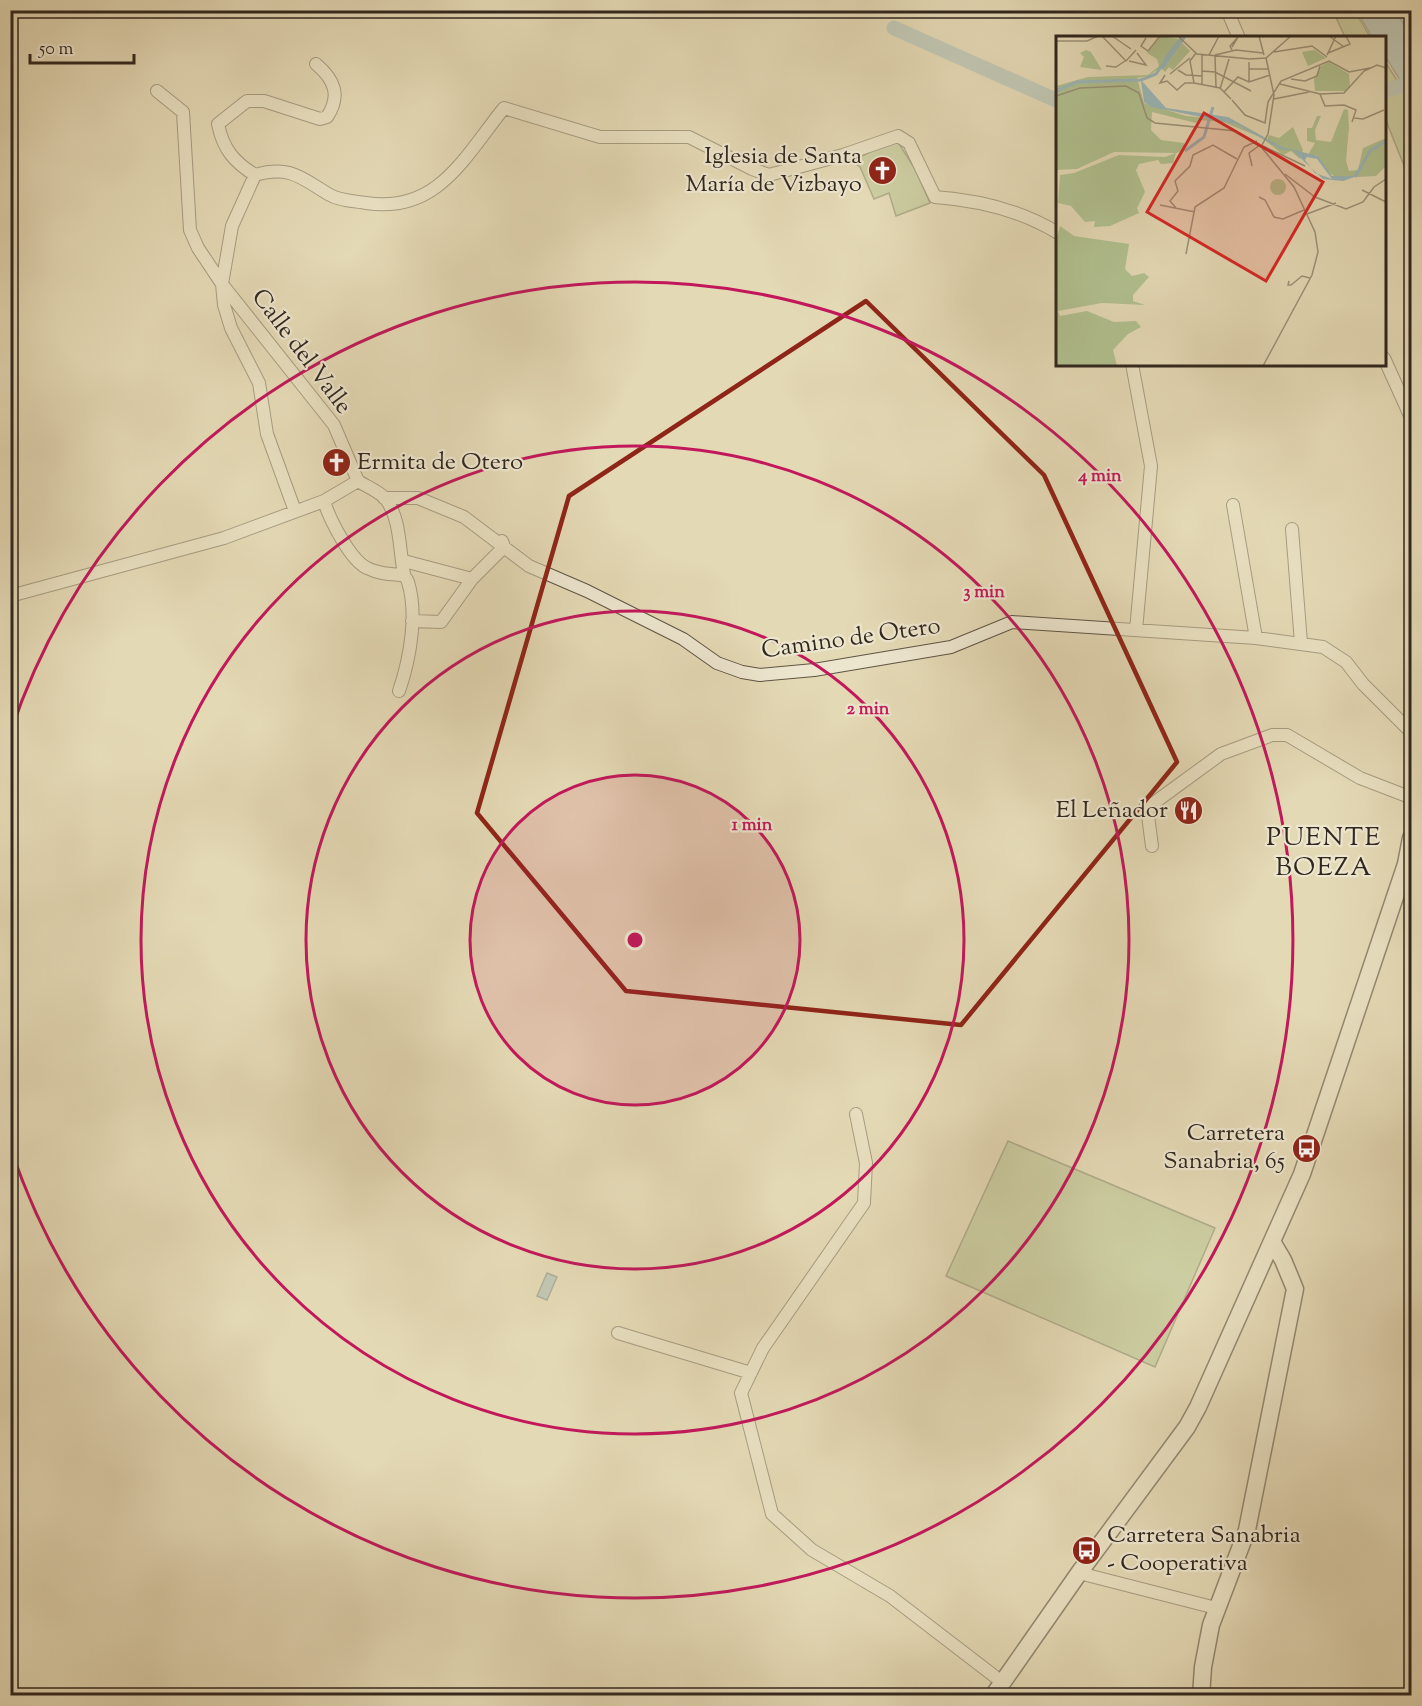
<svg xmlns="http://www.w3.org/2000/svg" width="1422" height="1706" font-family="'Sorts Mill Goudy',serif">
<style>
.green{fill:#b1c08f;stroke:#717457;stroke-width:1.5}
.water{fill:#9bb7b9;stroke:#717d7b;stroke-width:1.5}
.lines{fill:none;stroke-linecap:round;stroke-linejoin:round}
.canal{stroke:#9bb7b9;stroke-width:15}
.street-casing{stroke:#5e5444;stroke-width:14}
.secondary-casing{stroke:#31271f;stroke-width:19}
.street{stroke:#ede6cf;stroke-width:12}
.secondary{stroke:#ede6cf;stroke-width:16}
.marked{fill:none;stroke:#8f2418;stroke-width:4.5;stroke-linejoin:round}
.ring{fill:none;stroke:#c2185b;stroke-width:3}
.labels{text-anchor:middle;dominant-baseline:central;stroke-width:4.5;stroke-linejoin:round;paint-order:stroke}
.poi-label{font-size:24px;fill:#31271f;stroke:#ede6cf;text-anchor:end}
.street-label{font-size:24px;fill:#31271f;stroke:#ede6cf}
.neighbourhood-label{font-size:26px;letter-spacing:1.5px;fill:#31271f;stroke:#ede6cf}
.inset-river{fill:none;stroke:#9bb7b9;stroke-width:3}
.inset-road{fill:none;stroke:#9c9279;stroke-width:1.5}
.view{fill:#d62828;fill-opacity:0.15;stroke:#d62828;stroke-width:3}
.inset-edge{fill:none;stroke:#31271f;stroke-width:3}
.centre{fill:#c2185b;stroke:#ede6cf;stroke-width:3}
.ring-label{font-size:18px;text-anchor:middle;font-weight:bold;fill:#c2185b;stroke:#ede6cf;stroke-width:4.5;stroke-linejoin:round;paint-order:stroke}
</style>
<rect width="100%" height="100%" fill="#e4d9b5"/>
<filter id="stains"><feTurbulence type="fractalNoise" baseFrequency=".00333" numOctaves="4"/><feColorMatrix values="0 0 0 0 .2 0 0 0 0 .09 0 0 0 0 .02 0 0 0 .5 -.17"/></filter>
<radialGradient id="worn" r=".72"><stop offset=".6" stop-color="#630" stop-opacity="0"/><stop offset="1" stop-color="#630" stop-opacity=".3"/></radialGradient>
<!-- green -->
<path class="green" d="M 1333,11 L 1355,11 L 1370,37 L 1345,37 Z
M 1384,60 L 1411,102 L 1411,183 L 1385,118 Z
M 896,139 L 915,169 L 930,203 L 896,216 L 889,193 L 874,199 L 860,167 L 852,161 Z
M 1008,1141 L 1215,1228 L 1155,1367 L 946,1276 Z"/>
<!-- water -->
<path class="water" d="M 1357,11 L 1396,11 L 1411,36 L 1411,98 L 1385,56 L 1384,38 L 1372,37 Z
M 547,1273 L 557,1277 L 547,1300 L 537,1296 Z"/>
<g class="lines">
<!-- canal -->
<path class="canal" d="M 894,28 L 1058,101
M 1384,91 L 1412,83"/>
<defs>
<path id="street" d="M 1227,10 L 1239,38
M 157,91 L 183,112 L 190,230 L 198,248 L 222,284 L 334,425 L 358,481
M 255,175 C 234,162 223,149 218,124 L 247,101 L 264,101 L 320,119 L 327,117 C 341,96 335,80 316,64
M 1384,358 L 1412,420
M 1132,364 L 1151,466 L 1136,630
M 384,498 L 418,498 L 464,517 L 529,566 L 587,591 L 683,639 L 717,663 L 742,672 L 760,675 L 814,670 L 951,647 L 1012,622 L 1256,638 L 1323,647 L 1346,662 L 1363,684 L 1412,733
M 324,501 C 329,518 350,560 367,568 C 379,574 390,574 403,575
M 1233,505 L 1256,638
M 295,511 L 267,434 L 259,383 L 231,328 L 224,305 L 222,284 L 232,226 L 255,175 C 291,165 301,178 330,195 C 340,201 355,201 366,203 C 438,214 465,156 504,108 L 600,137 L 689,137 L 752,169 L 769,175 L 843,155 L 898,136 L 909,143 L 935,197 C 977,200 1022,211 1058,233
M 1292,529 L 1301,643
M 404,561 L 472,579
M 10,596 L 224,538 L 324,501 L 358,481 C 366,486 378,491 385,498 C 401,518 399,550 404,574 C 405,579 406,576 408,582 C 418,614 410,659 399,691
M 412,621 L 441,622 L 472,579 L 504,547 L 502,541
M 1152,846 L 1147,808 L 1221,754 L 1272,735 L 1287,735 L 1360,778 L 1412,798
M 856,1114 L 866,1163 L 864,1203 L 763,1348 L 741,1393 L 772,1514 L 812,1550 L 890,1596 L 1002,1682
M 618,1333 L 751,1373
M 1079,1573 L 1216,1608"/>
<path id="secondary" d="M 993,1696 L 1079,1573 L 1187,1427 L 1198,1407 L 1302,1174 L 1406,864 L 1411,838
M 1201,1696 L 1203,1667 L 1211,1625 L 1247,1530 L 1295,1289 L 1283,1260 L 1273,1243"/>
</defs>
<!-- street casing -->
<use href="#street" class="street-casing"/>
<!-- secondary casing -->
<use href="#secondary" class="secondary-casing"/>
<!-- street -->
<use href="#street" class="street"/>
<!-- secondary -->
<use href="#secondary" class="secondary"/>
</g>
<!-- marked area -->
<path d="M0 0H1422V1706H0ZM 866,301 L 1044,475 L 1177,762 L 961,1025 L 626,991 L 477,813 L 569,496 Z" fill="#e4d9b5" fill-opacity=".55" fill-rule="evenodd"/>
<path class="marked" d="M 866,301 L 1044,475 L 1177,762 L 961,1025 L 626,991 L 477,813 L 569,496 Z"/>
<!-- distance rings -->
<circle cx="635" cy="940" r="165" fill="#c2185b" fill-opacity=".12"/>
<g class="ring">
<circle cx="635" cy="940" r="165"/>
<circle cx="635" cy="940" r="329"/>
<circle cx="635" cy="940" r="494"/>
<path d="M11 731A658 658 0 1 1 11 1149"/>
</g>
<!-- icons -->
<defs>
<symbol id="church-disc" viewBox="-11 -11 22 22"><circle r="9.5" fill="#8f2418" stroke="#ede6cf"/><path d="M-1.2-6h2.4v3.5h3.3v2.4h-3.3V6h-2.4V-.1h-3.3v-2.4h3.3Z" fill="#fff"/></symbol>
<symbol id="restaurant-disc" viewBox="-11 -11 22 22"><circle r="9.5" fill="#8f2418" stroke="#ede6cf"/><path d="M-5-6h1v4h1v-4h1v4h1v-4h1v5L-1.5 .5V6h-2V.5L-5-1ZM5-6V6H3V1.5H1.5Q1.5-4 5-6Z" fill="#fff"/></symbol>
<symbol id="bus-disc" viewBox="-11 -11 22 22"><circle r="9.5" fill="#8f2418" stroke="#ede6cf"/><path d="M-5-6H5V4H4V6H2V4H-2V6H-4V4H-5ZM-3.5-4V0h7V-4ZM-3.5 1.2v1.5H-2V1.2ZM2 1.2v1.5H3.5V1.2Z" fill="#fff"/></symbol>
</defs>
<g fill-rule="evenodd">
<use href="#church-disc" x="866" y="154" width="33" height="33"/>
<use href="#church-disc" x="320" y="446" width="33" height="33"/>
<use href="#restaurant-disc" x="1172" y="794" width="33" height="33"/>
<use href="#bus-disc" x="1290" y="1132" width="33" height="33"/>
<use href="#bus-disc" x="1070" y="1534" width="33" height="33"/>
</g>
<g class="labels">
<!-- poi labels -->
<g class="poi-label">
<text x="862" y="157">Iglesia de Santa<tspan x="862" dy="28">María de Vizbayo</tspan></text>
<text x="357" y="463" text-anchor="start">Ermita de Otero</text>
<text x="1168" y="811">El Leñador</text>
<text x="1285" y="1134">Carretera<tspan x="1285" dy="28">Sanabria, 65</tspan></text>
<text x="1107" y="1536" text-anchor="start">Carretera Sanabria<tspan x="1107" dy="28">- Cooperativa</tspan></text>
</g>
<!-- street labels -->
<g class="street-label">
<text transform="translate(301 352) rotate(53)">Calle del Valle</text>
<text transform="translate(851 639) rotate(-8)">Camino de Otero</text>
</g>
<!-- neighbourhood labels -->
<g class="neighbourhood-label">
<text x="1324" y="838">PUENTE<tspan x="1324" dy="30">BOEZA</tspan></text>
</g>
</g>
<!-- overview -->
<g transform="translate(1056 36)">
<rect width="330" height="330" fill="#e4d9b5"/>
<path d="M 105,0 L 123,3 L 104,32 L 92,40 L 81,42 L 88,67 L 130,80 L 166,83 L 180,88 L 204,101 L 167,86 L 143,84 L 140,87 L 96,76 L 95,94 L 105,104 L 128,107 L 128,115 L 120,117 L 117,127 L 105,128 L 102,124 L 83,128 L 80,134 L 89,156 L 81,172 L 83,177 L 54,190 L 38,191 L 39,185 L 29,186 L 15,170 L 2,167 L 4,139 L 18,137 L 63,119 L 109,121 L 120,117 L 58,116 L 21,133 L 0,134 L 0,50 L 32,41 L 92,39 L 103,30 L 101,23 L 91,17 ZM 126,7 L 134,15 L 117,34 L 113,31 L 109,36 L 107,34 ZM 30,14 L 35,16 L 46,34 L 24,31 L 28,21 L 24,17 ZM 259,14 L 270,22 L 252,30 L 246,16 ZM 273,26 L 293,38 L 294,50 L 290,55 L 259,55 L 258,43 L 265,30 ZM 288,73 L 292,74 L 293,92 L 290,125 L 293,135 L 302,134 L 307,112 L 330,102 L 330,130 L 320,140 L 281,142 L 271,135 L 261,119 L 255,121 L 253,117 L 259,107 L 251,105 L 251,92 L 256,92 L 261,80 L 265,80 L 259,94 L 260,104 L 275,106 ZM 237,91 L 247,114 L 244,123 L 235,115 L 227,119 L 210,105 L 213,99 L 223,102 ZM214 151a8 8 0 1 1 16 0a8 8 0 1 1-16 0ZM 4,190 L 18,200 L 73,208 L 69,233 L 76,240 L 88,237 L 93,241 L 77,259 L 77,265 L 89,269 L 46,267 L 2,275 L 4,280 L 31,275 L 58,286 L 80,285 L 85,291 L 72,298 L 57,314 L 61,330 L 0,330 L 0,204 Z" fill="#b1c08f"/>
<path d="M 125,0 L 131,0 L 107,34 L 104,31 L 110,19 ZM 85,44 L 110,72 L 172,81 L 226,111 L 262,120 L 276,140 L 301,140 L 287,145 L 267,143 L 236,114 L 226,114 L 180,88 L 96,71 L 88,66 ZM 251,121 L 261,123 L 276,143 L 259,137 L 249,124 Z" fill="#9bb7b9" fill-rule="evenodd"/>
<path class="inset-river" d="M 0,55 L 21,46 L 85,44 L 100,38 L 107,28M 129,115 L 148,101 L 157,71M 299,141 L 314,115 L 330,105"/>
<path class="inset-road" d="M 46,0 L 70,25 L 80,14M 56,0 L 75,13M 122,0 L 141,18 L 194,23 L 210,22 L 235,0M 203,0 L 208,19M 273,0 L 288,11M 90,2 L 85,10 L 92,15 L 104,0M 0,5 L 31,5 L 42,0M 176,11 L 182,1 L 174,10 L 176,14M 218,16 L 256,10 L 271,21M 272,17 L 294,8 L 290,0M 146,19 L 146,49M 153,19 L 163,0M 159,19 L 180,14 L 207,17M 271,19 L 280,0M 159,20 L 160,51M 73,25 L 90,29 L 81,17M 193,26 L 193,46M 50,30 L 60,31 L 69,25M 193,33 L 212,33M 122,34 L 130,39 L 146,40M 146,35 L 159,36 L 195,55M 114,38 L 134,22M 109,39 L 104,47 L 111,45 L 121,54 L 129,47 L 138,47 L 164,52 L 175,63M 235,43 L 249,45 L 261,40 L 264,30M 138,47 L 134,25 L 140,17M 224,48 L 264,58 L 288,57 L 308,35 L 321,29 L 330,32M 164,53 L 173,23M 168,56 L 182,41 L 193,46 L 214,39M 264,58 L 269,70 L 288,69 L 300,74 L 296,86M 0,60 L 24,52 L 70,50 L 83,57 L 91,82 L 99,87 L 180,95 L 205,111M 218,63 L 253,56M 176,64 L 189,79 L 209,87 L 212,66 L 225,45 L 273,25 L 293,36 L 314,32M 298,82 L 307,83 L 328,74M 206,109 L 212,98 L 218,59 L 210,22M 207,110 L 249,130M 206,112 L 238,151 L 259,196 L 262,216 L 256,239 L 207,330M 196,130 L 193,117 L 204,109M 229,138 L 259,161 L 290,173 L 307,166 L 318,151 L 330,143M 306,154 L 330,166M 203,161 L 209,164 L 218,181 L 227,183 L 248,174M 104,169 L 139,176M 120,172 L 114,165 L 122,155 L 119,145 L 134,130 L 137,119 L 157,109 L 181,123M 251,178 L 280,167M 130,218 L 139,171 L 168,152 L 188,111 L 201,105M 233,245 L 232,249 L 235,249 L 246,240 L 254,242"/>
<path class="view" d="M 148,77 L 267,146 L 210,245 L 91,176 Z"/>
<rect width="330" height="330" class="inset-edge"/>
</g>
<circle cx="635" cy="940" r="9" class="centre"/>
<g class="ring-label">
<text x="1100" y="481">4 min</text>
<text x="984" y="597">3 min</text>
<text x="868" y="714">2 min</text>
<text x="752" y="830">1 min</text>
</g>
<!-- margin -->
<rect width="1422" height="1706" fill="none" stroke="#e4d9b5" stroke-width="36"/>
<rect x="12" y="12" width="1398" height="1682" fill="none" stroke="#31271f" stroke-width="3"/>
<rect x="18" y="18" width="1386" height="1670" fill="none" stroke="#31271f" stroke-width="1.5"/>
<!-- scale -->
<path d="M30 54v9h104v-9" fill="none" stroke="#31271f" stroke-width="3"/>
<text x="39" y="54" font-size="18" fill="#31271f" stroke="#ede6cf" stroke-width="4.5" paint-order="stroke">50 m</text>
<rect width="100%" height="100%" filter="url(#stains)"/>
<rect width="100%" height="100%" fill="url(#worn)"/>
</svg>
